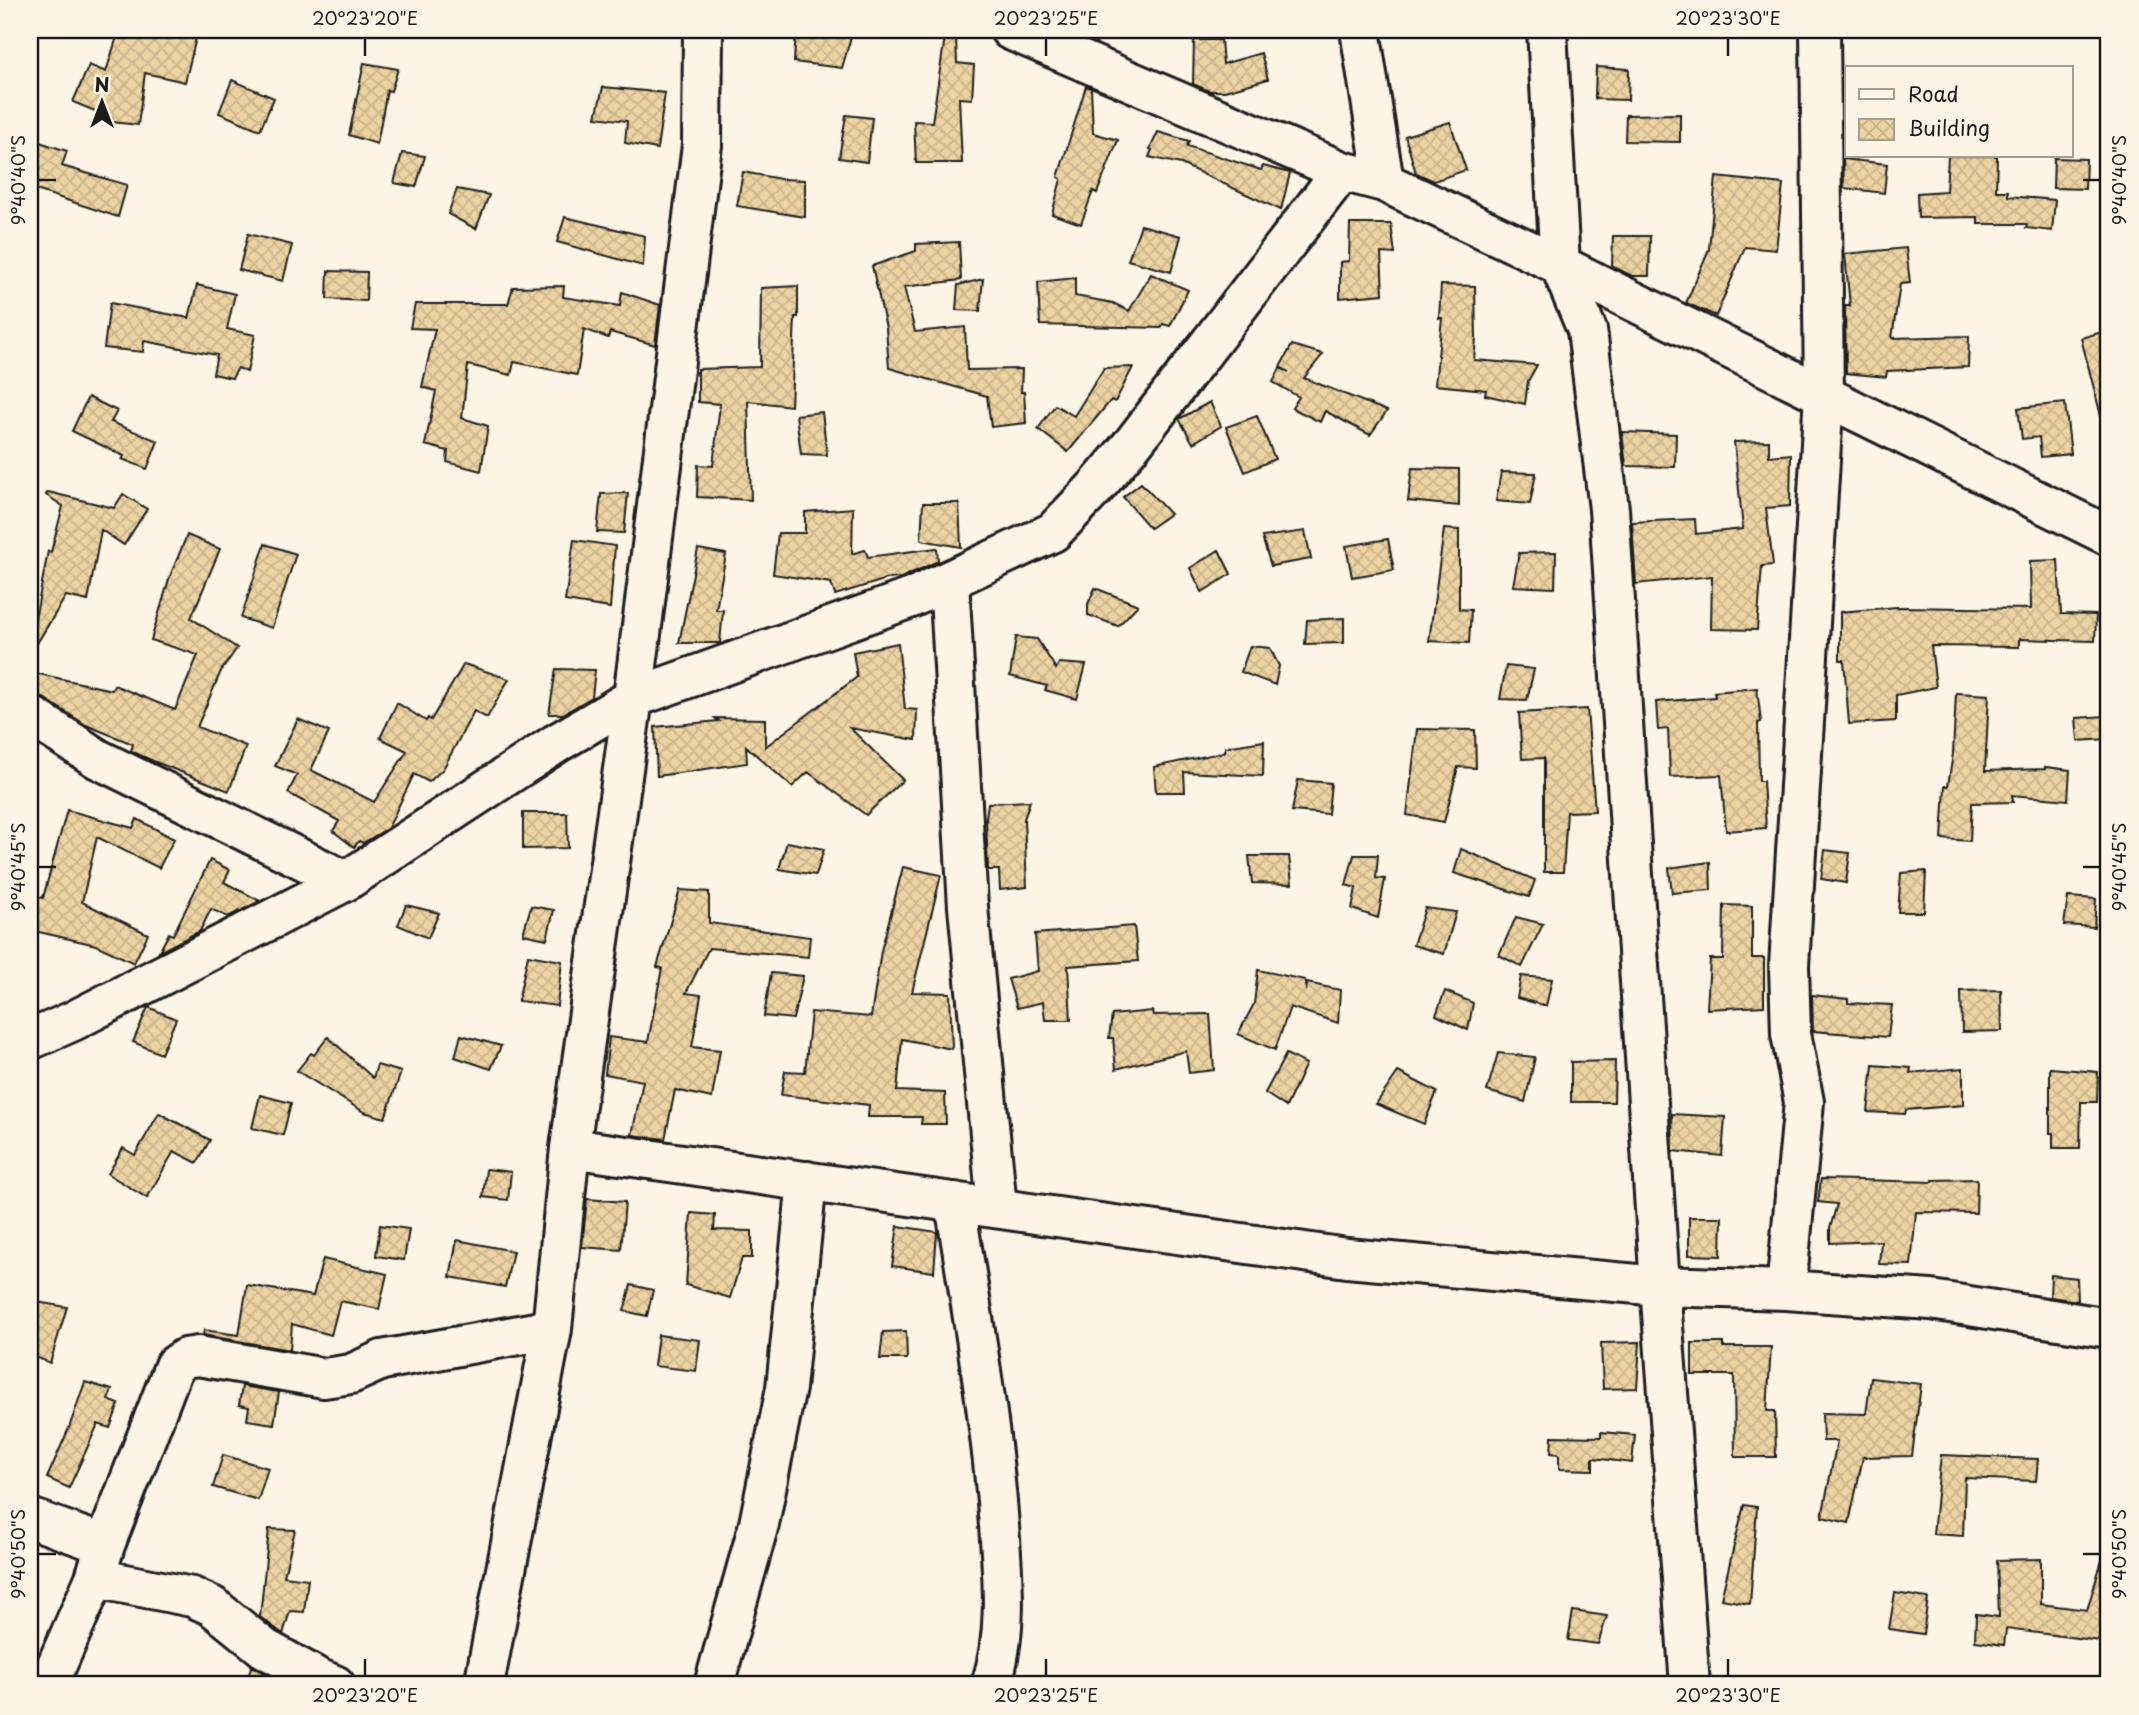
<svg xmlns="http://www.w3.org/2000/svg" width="2139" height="1715" font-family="'Playpen Sans',sans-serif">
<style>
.building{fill:url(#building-cross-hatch);stroke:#1c1c1c;stroke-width:2}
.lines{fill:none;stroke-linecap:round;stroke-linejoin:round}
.minor-casing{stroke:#1c1c1c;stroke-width:44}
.minor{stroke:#fcf5e5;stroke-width:38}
.ticks{fill:none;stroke:#1c1c1c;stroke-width:2.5}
.neatline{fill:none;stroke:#1c1c1c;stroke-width:2.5}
.ticks-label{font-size:18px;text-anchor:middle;fill:#1c1c1c}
</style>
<defs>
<pattern id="building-cross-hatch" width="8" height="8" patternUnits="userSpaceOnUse" patternTransform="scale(1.75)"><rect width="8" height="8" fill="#ecd3a2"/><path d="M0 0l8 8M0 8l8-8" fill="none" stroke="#cab58b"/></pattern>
</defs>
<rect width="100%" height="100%" fill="#fcf5e5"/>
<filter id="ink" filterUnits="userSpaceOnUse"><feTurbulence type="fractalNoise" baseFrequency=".0143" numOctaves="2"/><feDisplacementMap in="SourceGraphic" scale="14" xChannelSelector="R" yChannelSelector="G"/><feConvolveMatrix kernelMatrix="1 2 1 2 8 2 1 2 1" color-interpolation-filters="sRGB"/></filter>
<g filter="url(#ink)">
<!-- building -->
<path class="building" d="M 119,30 L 198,30 L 185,82 L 145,73 L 138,125 L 112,122 L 112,118 L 73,102 L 89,65 L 106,72 Z
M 796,30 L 853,30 L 842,68 L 794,62 Z
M 945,37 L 956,37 L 957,63 L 974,65 L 972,99 L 959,98 L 962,163 L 916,163 L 914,121 L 932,122 Z
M 1194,40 L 1221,40 L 1223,64 L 1261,53 L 1268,79 L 1225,91 L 1209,91 L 1193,84 Z
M 364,63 L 398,69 L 391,91 L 387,90 L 377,144 L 349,135 Z
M 1596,67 L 1629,69 L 1628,100 L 1595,99 Z
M 232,80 L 274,98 L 260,130 L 219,113 Z
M 1086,86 L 1091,88 L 1093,133 L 1118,140 L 1097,193 L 1093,191 L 1081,224 L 1052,214 L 1061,179 L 1058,177 Z
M 603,87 L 665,93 L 657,149 L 625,143 L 627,121 L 596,117 Z
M 1680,114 L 1680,142 L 1625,141 L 1626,115 Z
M 846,115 L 872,118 L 867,162 L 839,158 Z
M 1450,122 L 1466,170 L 1434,181 L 1416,173 L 1405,136 Z
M 1158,132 L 1189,141 L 1187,146 L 1261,170 L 1263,166 L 1290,173 L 1281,210 L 1181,164 L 1149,157 L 1152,150 L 1150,149 Z
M 30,139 L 67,151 L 62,166 L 127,185 L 118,217 L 30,188 Z
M 402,153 L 425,156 L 416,187 L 394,183 Z
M 1948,156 L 1997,156 L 1996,191 L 2008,191 L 2008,196 L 2055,200 L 2052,231 L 2026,228 L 2027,224 L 1978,224 L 1978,217 L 1918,218 L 1917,193 L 1946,191 Z
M 2054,158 L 2086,159 L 2085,189 L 2053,188 Z
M 1843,159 L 1887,164 L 1884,193 L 1844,188 Z
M 743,172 L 780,179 L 805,180 L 805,217 L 737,206 Z
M 1716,177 L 1783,184 L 1776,250 L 1745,247 L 1716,316 L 1686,303 L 1709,249 Z
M 457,189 L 489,195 L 476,229 L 448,214 Z
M 565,217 L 645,236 L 643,266 L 557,242 Z
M 1350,224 L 1391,224 L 1395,254 L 1381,253 L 1383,294 L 1340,298 L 1340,262 L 1349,261 Z
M 1141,225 L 1181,236 L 1171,272 L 1128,260 Z
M 248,234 L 292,245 L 283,281 L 239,270 Z
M 1613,236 L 1650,236 L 1649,276 L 1632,276 L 1612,266 Z
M 959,242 L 961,280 L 904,287 L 915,332 L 965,327 L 967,370 L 1022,369 L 1021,392 L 1024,392 L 1026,423 L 991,427 L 987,396 L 889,368 L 886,328 L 872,266 L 916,251 L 916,244 Z
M 1906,248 L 1910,283 L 1900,284 L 1892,338 L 1969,336 L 1968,367 L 1887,371 L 1886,377 L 1846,373 L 1845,306 L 1850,306 L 1845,254 Z
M 328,271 L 367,272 L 366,301 L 327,299 Z
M 1151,274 L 1188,290 L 1170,326 L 1163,324 L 1161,328 L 1040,325 L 1038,282 L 1075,278 L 1075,296 L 1113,303 L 1129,311 Z
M 983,279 L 980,311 L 956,310 L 958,285 Z
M 197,285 L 235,294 L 227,329 L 255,335 L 247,372 L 238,368 L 232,378 L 213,374 L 217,355 L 144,341 L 143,352 L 104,348 L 110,303 L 189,318 Z
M 1441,285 L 1475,286 L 1476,339 L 1474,360 L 1537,365 L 1528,381 L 1525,404 L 1485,395 L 1486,390 L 1435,385 L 1442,318 L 1439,318 Z
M 564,286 L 563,297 L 620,306 L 622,292 L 660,305 L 655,345 L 610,332 L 608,338 L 584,329 L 577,375 L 514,362 L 511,375 L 468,365 L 462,418 L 488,426 L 481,471 L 447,462 L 448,451 L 425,445 L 436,391 L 422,387 L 435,329 L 410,328 L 415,304 L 508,304 L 513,287 Z
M 798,286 L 798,317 L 795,317 L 791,406 L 748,401 L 751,500 L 697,497 L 698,465 L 713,466 L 720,404 L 698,402 L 698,369 L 760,367 L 761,288 Z
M 2109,330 L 2109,415 L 2101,416 L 2081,338 Z
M 1292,345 L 1323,354 L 1304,378 L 1387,411 L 1370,435 L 1325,411 L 1320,422 L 1292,408 L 1299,397 L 1273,382 L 1280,368 L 1289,372 L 1280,367 Z
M 1133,367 L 1115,402 L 1111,400 L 1068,452 L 1038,429 L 1055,405 L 1074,416 L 1104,368 Z
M 88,397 L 117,411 L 111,422 L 158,441 L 147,469 L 122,459 L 124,456 L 72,431 Z
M 1210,402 L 1221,426 L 1193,443 L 1179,419 Z
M 2065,403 L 2071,454 L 2041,457 L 2039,437 L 2022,439 L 2018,408 Z
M 822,412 L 827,455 L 801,454 L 796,415 Z
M 1257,416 L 1275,459 L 1245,472 L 1226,427 Z
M 1622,432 L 1676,434 L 1675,467 L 1626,466 Z
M 1769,441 L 1769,456 L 1791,454 L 1790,506 L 1766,508 L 1773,565 L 1762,566 L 1757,630 L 1711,629 L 1712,576 L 1636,584 L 1632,522 L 1695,519 L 1696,534 L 1743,529 L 1734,442 Z
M 1412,468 L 1459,469 L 1459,506 L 1408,501 Z
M 1501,472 L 1536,473 L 1530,504 L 1496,501 Z
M 1141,483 L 1170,514 L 1150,528 L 1123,497 Z
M 48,492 L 114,508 L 123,494 L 147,509 L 124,545 L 101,530 L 88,601 L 66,596 L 31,653 L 30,646 L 48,551 L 51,552 L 63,506 L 46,495 Z
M 628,493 L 624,533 L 597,532 L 601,494 Z
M 923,503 L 959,503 L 961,547 L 921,540 Z
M 853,508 L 852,554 L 865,550 L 868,557 L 937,548 L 938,561 L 901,578 L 887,579 L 835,595 L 831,583 L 773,574 L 778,533 L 805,533 L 805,512 Z
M 1444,529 L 1459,530 L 1459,609 L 1471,610 L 1469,643 L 1429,641 Z
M 1305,531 L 1311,559 L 1271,566 L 1262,537 Z
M 187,535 L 220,549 L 191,618 L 237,648 L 221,671 L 197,727 L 246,746 L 229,791 L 153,761 L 131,751 L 133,744 L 86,725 L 42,697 L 30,693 L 30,672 L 112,690 L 114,685 L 175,710 L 198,655 L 151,640 L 170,576 Z
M 1388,539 L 1394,570 L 1352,577 L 1346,546 Z
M 574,540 L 615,546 L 610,608 L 565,601 Z
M 265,544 L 296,554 L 272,628 L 241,618 Z
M 698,549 L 726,554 L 716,610 L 723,610 L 720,643 L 679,643 Z
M 1219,550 L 1231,574 L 1202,592 L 1190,568 Z
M 1556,552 L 1555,588 L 1513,586 L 1519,553 Z
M 2058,560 L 2061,614 L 2096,615 L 2095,641 L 2019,639 L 2019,647 L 1931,646 L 1936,687 L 1896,695 L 1896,721 L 1849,724 L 1844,660 L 1840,660 L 1840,612 L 1897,607 L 2031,609 L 2030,561 Z
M 1095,588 L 1138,605 L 1118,626 L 1088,615 L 1088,604 Z
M 1344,618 L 1344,643 L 1305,644 L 1307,620 Z
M 1016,637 L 1037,639 L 1056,669 L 1059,663 L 1086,665 L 1077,699 L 1045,690 L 1047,686 L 1010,676 Z
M 898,643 L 905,709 L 917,710 L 916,740 L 850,728 L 903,780 L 866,815 L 808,772 L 792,787 L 746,746 L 747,763 L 657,776 L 655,727 L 719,721 L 715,718 L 765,719 L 765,747 L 857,677 L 853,652 Z
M 1250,646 L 1270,648 L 1279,666 L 1275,685 L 1241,672 Z
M 464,664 L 509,679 L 487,718 L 474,711 L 443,769 L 429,782 L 414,774 L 388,828 L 363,843 L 359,841 L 354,847 L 333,831 L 339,821 L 288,793 L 297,775 L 275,766 L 298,719 L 329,732 L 311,770 L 374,802 L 407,751 L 380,738 L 397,703 L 426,721 L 428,718 L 431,720 Z
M 1506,666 L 1534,669 L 1527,700 L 1500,699 Z
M 556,669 L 595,670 L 592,697 L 563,714 L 549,714 Z
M 1757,688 L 1761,722 L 1758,723 L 1759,781 L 1763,781 L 1766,828 L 1726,831 L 1721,775 L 1670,777 L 1668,729 L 1658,730 L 1656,702 L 1715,697 L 1714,692 Z
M 1956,693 L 1989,695 L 1985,771 L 2045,769 L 2045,767 L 2070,770 L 2068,800 L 2012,795 L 2013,802 L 1972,803 L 1970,841 L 1942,839 L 1945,786 L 1948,786 L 1953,754 Z
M 1587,709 L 1595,811 L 1567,812 L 1563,872 L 1544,872 L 1544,758 L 1522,759 L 1519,713 Z
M 2106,716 L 2108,739 L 2078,741 L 2076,718 Z
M 1417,729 L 1475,730 L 1476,768 L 1458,767 L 1444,822 L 1407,815 Z
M 1264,741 L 1263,776 L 1184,772 L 1185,792 L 1156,792 L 1154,767 L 1225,752 L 1225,747 Z
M 1298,780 L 1331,783 L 1328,814 L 1292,811 Z
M 1030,801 L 1024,819 L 1027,887 L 1000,890 L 999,870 L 988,870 L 986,818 L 988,803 Z
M 67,810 L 133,828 L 137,819 L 174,839 L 159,868 L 97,837 L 82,902 L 148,934 L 134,963 L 96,945 L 30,930 L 36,896 L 43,898 Z
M 523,813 L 567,813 L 568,848 L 523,849 Z
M 787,842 L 824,849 L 816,875 L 779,869 Z
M 1461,849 L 1535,880 L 1529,897 L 1454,873 Z
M 1825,850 L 1850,853 L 1846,883 L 1821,879 Z
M 1354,855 L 1378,855 L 1376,878 L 1385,879 L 1378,918 L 1352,909 L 1356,888 L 1346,885 Z
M 1249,856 L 1289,856 L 1292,884 L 1252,883 Z
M 210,860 L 230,870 L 224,882 L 260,901 L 228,917 L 211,909 L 200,931 L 159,952 L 169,933 L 173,935 Z
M 1710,862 L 1711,890 L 1672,893 L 1669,868 Z
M 903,867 L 941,875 L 912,992 L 950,993 L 952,1049 L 902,1039 L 897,1091 L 945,1093 L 946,1124 L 921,1124 L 922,1117 L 868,1117 L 869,1105 L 781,1095 L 785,1071 L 805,1072 L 811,1012 L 871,1017 L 881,951 Z
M 1926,871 L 1924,912 L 1898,912 L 1901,873 Z
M 680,890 L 709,892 L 709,923 L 810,937 L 808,957 L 709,948 L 686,993 L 701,995 L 692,1047 L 720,1050 L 712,1098 L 675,1090 L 665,1139 L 632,1135 L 643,1081 L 605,1074 L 609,1037 L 648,1042 L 662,968 L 657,967 Z
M 2068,897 L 2096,899 L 2094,927 L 2064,925 Z
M 406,905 L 439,913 L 428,938 L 398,925 Z
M 1724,905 L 1752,906 L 1752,958 L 1764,958 L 1764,1006 L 1707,1009 L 1710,959 L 1723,959 Z
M 531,906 L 554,910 L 547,939 L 523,934 Z
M 1425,908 L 1456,912 L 1444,954 L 1413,945 Z
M 1516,917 L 1543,924 L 1522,967 L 1499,955 Z
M 1134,926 L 1138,961 L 1068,966 L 1071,1020 L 1045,1020 L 1043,1002 L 1017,1008 L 1008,979 L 1038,971 L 1035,934 Z
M 528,955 L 562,961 L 557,1006 L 518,1001 Z
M 1258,970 L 1305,980 L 1306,991 L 1307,983 L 1340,990 L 1338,1023 L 1290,1007 L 1275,1050 L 1238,1034 L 1254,1004 Z
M 771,973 L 803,976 L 793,1019 L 764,1016 Z
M 1521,976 L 1552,979 L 1546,1006 L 1517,998 Z
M 2001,990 L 2002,1031 L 1962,1032 L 1961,991 Z
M 1445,991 L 1473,1003 L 1468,1030 L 1436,1015 Z
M 1812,995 L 1848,999 L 1848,1003 L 1892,1005 L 1888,1037 L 1813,1031 Z
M 148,1007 L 176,1019 L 161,1054 L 133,1042 Z
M 1152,1011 L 1153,1015 L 1210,1014 L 1214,1070 L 1189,1073 L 1186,1051 L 1116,1069 L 1113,1038 L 1109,1038 L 1112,1015 Z
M 461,1035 L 501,1046 L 491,1069 L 455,1057 Z
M 328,1037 L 373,1078 L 377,1065 L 401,1072 L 385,1118 L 364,1112 L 297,1071 L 311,1053 L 314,1055 Z
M 1498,1053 L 1535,1057 L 1525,1102 L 1487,1091 Z
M 1286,1054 L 1306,1064 L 1286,1107 L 1265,1093 Z
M 1615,1061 L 1614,1102 L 1571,1102 L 1571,1062 Z
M 1873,1065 L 1911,1068 L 1910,1073 L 1963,1068 L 1963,1105 L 1906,1110 L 1905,1114 L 1868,1112 Z
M 2050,1068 L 2098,1072 L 2097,1102 L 2081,1102 L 2080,1148 L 2053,1148 L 2053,1133 L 2050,1133 Z
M 1398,1072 L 1437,1092 L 1424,1124 L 1376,1104 Z
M 260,1095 L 291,1103 L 283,1135 L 252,1128 Z
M 159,1113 L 210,1140 L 197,1163 L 174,1151 L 147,1198 L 108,1174 L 123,1148 L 135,1155 Z
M 1672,1114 L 1725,1117 L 1722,1156 L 1673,1151 Z
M 486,1169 L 511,1172 L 508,1200 L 483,1197 Z
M 1821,1179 L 1933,1182 L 1933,1180 L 1977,1179 L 1976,1213 L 1916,1212 L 1911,1265 L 1879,1264 L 1881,1241 L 1830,1243 L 1830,1228 L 1837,1204 L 1818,1202 Z
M 587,1199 L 625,1202 L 621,1250 L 582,1247 Z
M 691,1213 L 715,1215 L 714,1230 L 752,1231 L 752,1258 L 742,1258 L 730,1298 L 686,1285 Z
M 1689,1217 L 1722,1217 L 1721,1256 L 1689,1255 Z
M 380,1225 L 409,1229 L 404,1260 L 376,1256 Z
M 898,1226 L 937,1232 L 934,1272 L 892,1266 Z
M 457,1240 L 513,1251 L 505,1287 L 450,1277 Z
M 323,1259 L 387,1274 L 379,1309 L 340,1301 L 331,1335 L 292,1324 L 290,1350 L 203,1335 L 204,1330 L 239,1335 L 247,1285 L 313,1296 Z
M 2051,1275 L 2077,1278 L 2078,1301 L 2050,1297 Z
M 631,1285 L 653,1290 L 647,1316 L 624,1311 Z
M 30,1301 L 67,1307 L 50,1363 L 30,1355 Z
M 906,1331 L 907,1359 L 880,1359 L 883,1332 Z
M 658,1335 L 700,1340 L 696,1371 L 654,1366 Z
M 1640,1342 L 1637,1388 L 1603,1389 L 1601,1343 Z
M 1692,1343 L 1723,1343 L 1723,1347 L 1771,1347 L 1767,1411 L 1775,1411 L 1776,1457 L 1735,1457 L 1734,1375 L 1692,1375 Z
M 1871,1378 L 1921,1384 L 1912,1456 L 1863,1457 L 1849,1523 L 1822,1517 L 1837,1441 L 1823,1441 L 1822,1413 L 1866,1414 Z
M 85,1382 L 112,1390 L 108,1400 L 119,1404 L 110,1428 L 98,1424 L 69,1488 L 47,1478 L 69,1428 Z
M 242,1386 L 279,1392 L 274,1424 L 247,1420 L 249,1407 L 239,1405 Z
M 1601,1432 L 1635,1435 L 1632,1463 L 1593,1458 L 1593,1470 L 1559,1469 L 1559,1454 L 1551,1453 L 1552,1436 L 1601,1437 Z
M 223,1455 L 268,1468 L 258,1500 L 213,1487 Z
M 1941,1455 L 2038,1459 L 2036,1481 L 1965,1478 L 1963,1536 L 1933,1534 Z
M 1744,1505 L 1757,1507 L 1750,1604 L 1721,1599 Z
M 269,1529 L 295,1530 L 284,1576 L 308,1579 L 304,1612 L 290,1611 L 283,1634 L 260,1617 Z
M 2103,1557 L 2109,1558 L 2109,1642 L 2006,1629 L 2004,1645 L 1975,1641 L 1976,1614 L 1999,1617 L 1997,1560 L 2041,1559 L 2041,1604 L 2087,1610 Z
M 1895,1593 L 1928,1598 L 1923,1634 L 1889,1629 Z
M 1573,1611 L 1607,1616 L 1598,1644 L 1568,1640 Z
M 251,1666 L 270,1676 L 267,1685 L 247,1685 Z"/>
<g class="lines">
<defs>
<path id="minor" d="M 1010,30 L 1342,171 L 1384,182 L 1560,265 L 2109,536
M 1360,30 L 1384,182
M 1547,30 L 1560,265 L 1587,330 L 1609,509 L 1660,1286 L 1690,1685
M 949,581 L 968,907 L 997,1207
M 30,715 L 98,759 L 346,881
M 30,1040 L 73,1021 L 346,881 L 557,743 L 633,698 L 911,598 L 1053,532 L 1095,488 L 1134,442 L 1342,171
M 570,1148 L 1347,1258 L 1660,1286 L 1786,1290 L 1931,1300 L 2109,1328
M 955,1202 C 971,1310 991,1417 999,1526 C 1003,1578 1008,1634 991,1685
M 1786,1290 L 1804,1102 L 1791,1034 L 1789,966 L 1824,395 L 1820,30
M 30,1518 L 105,1545
M 95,1578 L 192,1597 L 212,1606 L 264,1648 L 318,1678 L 335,1685
M 48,1685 L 95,1578 L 105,1545 L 174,1366 L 185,1358 L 198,1356 L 324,1378 L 351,1374 L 382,1360 L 552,1329
M 484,1685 L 552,1329 L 570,1148 L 633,698 L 702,145 L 703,30
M 714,1685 L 759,1524 L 786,1388 L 807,1181"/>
</defs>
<!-- minor casing -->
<use href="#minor" class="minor-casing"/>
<!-- minor -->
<use href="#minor" class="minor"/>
</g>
</g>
<!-- ticks -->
<path class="ticks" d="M 365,38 L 365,56M 1046,38 L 1046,56M 1728,38 L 1728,56M 38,180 L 56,180M 2083,180 L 2100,180M 38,867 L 56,867M 2083,867 L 2100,867M 38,1554 L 56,1554M 2083,1554 L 2100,1554M 365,1659 L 365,1676M 1046,1659 L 1046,1676M 1728,1659 L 1728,1676"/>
<!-- margin -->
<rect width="2139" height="1715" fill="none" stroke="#fcf5e5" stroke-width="77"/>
<!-- legend -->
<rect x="1845" y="66" width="228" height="91" fill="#fcf5e5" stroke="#a29e95" stroke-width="2"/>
<rect x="1859" y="89" width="35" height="10" fill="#fcf5e5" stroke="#a29e95" stroke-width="2"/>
<text x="1908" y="102" font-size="21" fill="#1c1c1c">Road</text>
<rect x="1859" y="119" width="35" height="21" fill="url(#building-cross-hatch)" stroke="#a29e95" stroke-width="2"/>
<text x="1908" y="136" font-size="21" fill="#1c1c1c">Building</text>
<!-- north arrow -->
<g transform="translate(102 102)" stroke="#fcf5e5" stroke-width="5" paint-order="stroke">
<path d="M0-5L12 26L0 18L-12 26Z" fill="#1c1c1c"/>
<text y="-10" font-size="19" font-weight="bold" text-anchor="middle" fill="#1c1c1c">N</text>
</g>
<rect x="38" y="38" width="2062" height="1638" class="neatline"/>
<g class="ticks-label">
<text x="365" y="25">20°23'20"E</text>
<text x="1046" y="25">20°23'25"E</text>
<text x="1728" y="25">20°23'30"E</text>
<text transform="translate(19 180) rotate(-90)" y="6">9°40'40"S</text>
<text transform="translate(2120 180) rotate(-90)" y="6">9°40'40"S</text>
<text transform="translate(19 867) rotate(-90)" y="6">9°40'45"S</text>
<text transform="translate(2120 867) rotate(-90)" y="6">9°40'45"S</text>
<text transform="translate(19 1554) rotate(-90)" y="6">9°40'50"S</text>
<text transform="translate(2120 1554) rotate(-90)" y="6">9°40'50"S</text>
<text x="365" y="1702">20°23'20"E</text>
<text x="1046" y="1702">20°23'25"E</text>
<text x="1728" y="1702">20°23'30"E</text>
</g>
</svg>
